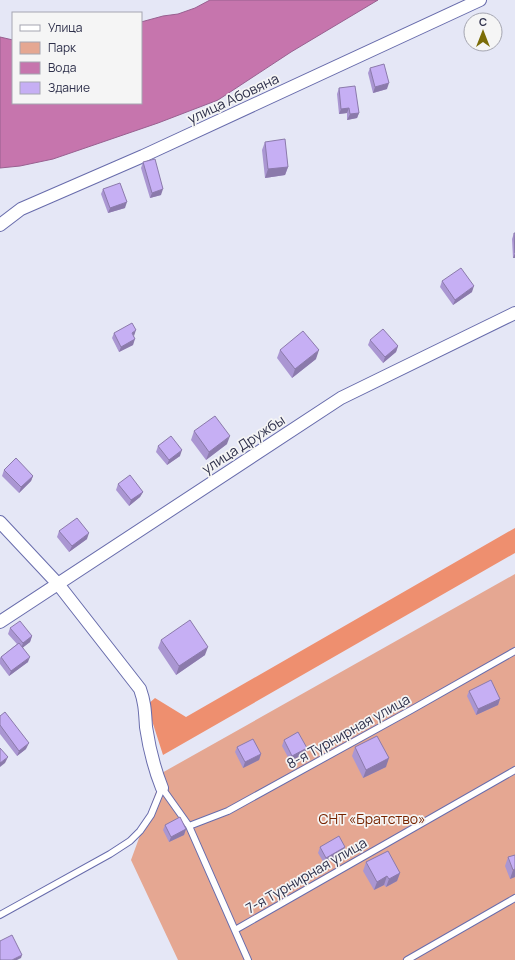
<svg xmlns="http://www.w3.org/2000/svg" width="515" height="960" font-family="Manrope,sans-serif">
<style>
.green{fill:#e5a792}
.forest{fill:#ee8f6f}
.water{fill:#c675ad;stroke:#986090}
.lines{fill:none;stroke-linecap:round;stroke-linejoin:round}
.lane-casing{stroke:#686cac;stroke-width:8}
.street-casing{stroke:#686cac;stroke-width:14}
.lane{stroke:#fff;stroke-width:6}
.street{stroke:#fff;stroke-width:12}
.wall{fill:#aa96d2}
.shaded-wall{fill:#8b7aab}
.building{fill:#c6aff4;stroke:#8b7aab}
.labels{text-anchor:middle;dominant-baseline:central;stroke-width:3.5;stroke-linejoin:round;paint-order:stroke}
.street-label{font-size:14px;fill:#2e304b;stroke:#f5f5f5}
.park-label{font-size:14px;fill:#772400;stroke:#f5f5f5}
</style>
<rect width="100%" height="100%" fill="#e5e7f6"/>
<!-- green -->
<path class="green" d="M 515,574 L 515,960 L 178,960 L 131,860 L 157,789 L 160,774 Z"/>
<!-- forest -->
<path class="forest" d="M 515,528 L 515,553 L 163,755 L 147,705 L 155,698 L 186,717 Z"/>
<!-- water -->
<path class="water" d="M 210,0 L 378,0 L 291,52 L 218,100 L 158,123 L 53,159 L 20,166 L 0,168 L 0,37 L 13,40 L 13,103 L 141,103 L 141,22 L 163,16 L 178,14 L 195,8 Z"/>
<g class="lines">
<defs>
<path id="lane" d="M 162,788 L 189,826 L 248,960
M 189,826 L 228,811 L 411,710 L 515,651
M 0,915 L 110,854 L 130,841 L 140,831 L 151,815 L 162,788
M 235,930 L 515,770
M 407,960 L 515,898"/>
<path id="street" d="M 0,225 L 21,209 L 143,156 L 480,0
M 0,522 L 58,584 L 140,689 C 145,703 145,712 146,727 C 149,747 154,768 162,788
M 0,622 L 341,398 L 515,313"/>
</defs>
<!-- lane casing -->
<use href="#lane" class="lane-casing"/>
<!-- street casing -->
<use href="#street" class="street-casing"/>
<!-- lane -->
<use href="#lane" class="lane"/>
<!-- street -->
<use href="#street" class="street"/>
</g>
<!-- wall -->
<path class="wall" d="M 370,68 L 387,89 L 373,93 L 368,73 Z
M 339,88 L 359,113 L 357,118 L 347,120 L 347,113 L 339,114 L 337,94 Z
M 265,142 L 288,167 L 285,175 L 265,178 L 262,150 Z
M 143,162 L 161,195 L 150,198 L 141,168 Z
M 103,189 L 125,208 L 108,213 L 101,194 Z
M 514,233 L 515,233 L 515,258 L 513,258 L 512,239 Z
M 442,281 L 472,292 L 453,305 L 440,287 Z
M 114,333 L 134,336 L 133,345 L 119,352 L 112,338 Z
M 370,340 L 398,346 L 396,352 L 383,363 L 368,345 Z
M 280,350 L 316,359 L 292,378 L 277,358 Z
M 194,431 L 227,444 L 206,460 L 191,440 Z
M 158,446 L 180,456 L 167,465 L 156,452 Z
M 4,470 L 33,476 L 31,481 L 19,493 L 2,476 Z
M 118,484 L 143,492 L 140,497 L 129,506 L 116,490 Z
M 59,531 L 87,539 L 69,552 L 57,537 Z
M 10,628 L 32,636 L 30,642 L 23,647 L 28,662 L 9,676 L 0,664 L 0,658 L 1,657 L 17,644 L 8,634 Z
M 161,640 L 205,655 L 176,675 L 158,648 Z
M 469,691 L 500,699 L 498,705 L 476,715 L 467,696 Z
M 0,716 L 26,749 L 17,756 L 0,734 Z
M 284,740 L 305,754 L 290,761 L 282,746 Z
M 237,747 L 261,754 L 259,760 L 243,768 L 235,752 Z
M 355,747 L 386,767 L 363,778 L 352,756 Z
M 165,825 L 186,829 L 184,835 L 169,842 L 163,830 Z
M 320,847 L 345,847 L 343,853 L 324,863 L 318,853 Z
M 508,857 L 515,877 L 510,879 L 505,866 Z
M 366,862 L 400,873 L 397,881 L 386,887 L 384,885 L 374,890 L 363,871 Z"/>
<!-- shaded-wall -->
<path class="shaded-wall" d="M 389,83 L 387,89 L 373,93 L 375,87 Z
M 349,108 L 347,113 L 339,114 L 341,109 Z
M 359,113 L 357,118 L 347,120 L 350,114 Z
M 288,167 L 285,175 L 265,178 L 268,169 Z
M 163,189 L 161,195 L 150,198 L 152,193 Z
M 127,202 L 125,208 L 108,213 L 110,208 Z
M 515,253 L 515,258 L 513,258 Z
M 474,286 L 472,292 L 453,305 L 455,300 Z
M 136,330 L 134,336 L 132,333 Z
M 135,339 L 133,345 L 119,352 L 121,347 Z
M 398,346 L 396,352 L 383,363 L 385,357 Z
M 319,350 L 316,359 L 292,378 L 295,369 Z
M 230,436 L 227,444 L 206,460 L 209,452 Z
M 182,450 L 180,456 L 167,465 L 169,460 Z
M 33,476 L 31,481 L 19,493 L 21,487 Z
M 143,492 L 140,497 L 129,506 L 131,500 Z
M 89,533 L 87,539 L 69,552 L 72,546 Z
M 32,636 L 30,642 L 21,649 L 23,643 Z
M 208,647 L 205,655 L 176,675 L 179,666 Z
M 30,657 L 28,662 L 9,676 L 11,671 Z
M 500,699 L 498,705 L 476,715 L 478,709 Z
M 29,743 L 26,749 L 17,756 L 19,751 Z
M 307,748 L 305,754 L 290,761 L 292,756 Z
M 261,754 L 259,760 L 243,768 L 245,762 Z
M 8,757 L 5,763 L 0,767 L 0,763 Z
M 389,758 L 386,767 L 363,778 L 366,770 Z
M 186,829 L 184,835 L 169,842 L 171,837 Z
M 345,847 L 343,853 L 324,863 L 326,858 Z
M 515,869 L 515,877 L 510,879 L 513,870 Z
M 400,873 L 397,881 L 386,887 L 389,879 Z
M 387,876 L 384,885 L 374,890 L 377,882 Z
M 22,955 L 21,958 L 17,960 L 12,960 Z"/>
<!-- building -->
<path class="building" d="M 384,64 L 389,83 L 375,87 L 370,68 Z
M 355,86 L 359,113 L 350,114 L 349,108 L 341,109 L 339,88 Z
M 285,139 L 288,167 L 268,169 L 265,142 Z
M 155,159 L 163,189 L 152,193 L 143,162 Z
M 120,183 L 127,202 L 110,208 L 103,189 Z
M 514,233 L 515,233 L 515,253 Z
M 461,268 L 474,286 L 455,300 L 442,281 Z
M 132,323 L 136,330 L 132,333 L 135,339 L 121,347 L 114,333 Z
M 383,329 L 398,346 L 385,357 L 370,340 Z
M 303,331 L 319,350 L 295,369 L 280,350 Z
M 215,416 L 230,436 L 209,452 L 194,431 Z
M 171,436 L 182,450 L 169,460 L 158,446 Z
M 16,458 L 33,476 L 21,487 L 4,470 Z
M 130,475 L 143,492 L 131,500 L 118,484 Z
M 77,518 L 89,533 L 72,546 L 59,531 Z
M 190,620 L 208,647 L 179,666 L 161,640 Z
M 20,621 L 32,636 L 23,643 L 10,628 Z
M 19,643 L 30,657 L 11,671 L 1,657 Z
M 491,680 L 500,699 L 478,709 L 469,691 Z
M 5,712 L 29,743 L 19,751 L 0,725 L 0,716 Z
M 298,732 L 307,748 L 292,756 L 284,740 Z
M 377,736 L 389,758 L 366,770 L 355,747 Z
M 253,739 L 261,754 L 245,762 L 237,747 Z
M 0,748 L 8,757 L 0,763 Z
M 180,817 L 186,829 L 171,837 L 165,825 Z
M 339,836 L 345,847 L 326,858 L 320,847 Z
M 388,851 L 400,873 L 389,879 L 387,876 L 377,882 L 366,862 Z
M 515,855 L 515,869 L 513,870 L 508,857 Z
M 12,935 L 22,955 L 12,960 L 0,960 L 0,941 Z"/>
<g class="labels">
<!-- street labels -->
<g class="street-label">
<text transform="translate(233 98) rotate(-25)">улица Абовяна</text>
<text transform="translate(243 444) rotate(-33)">улица Дружбы</text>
<text transform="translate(348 731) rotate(-29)">8-я Турнирная улица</text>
<text transform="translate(306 875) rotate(-30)">7-я Турнирная улица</text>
</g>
<!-- park labels -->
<g class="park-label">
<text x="372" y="818">СНТ «Братство»</text>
</g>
</g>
<!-- legend -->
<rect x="12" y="12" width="130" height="92" fill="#f5f5f5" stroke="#a5a6b1"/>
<rect x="20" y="25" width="20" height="6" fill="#ffffff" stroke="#a5a6b1"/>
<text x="48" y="32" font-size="12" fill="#2e304b">Улица</text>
<rect x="20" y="42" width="20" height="12" fill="#e5a792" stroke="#a5a6b1"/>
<text x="48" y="52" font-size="12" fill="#2e304b">Парк</text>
<rect x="20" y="62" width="20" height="12" fill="#c675ad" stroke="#a5a6b1"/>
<text x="48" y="72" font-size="12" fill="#2e304b">Вода</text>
<rect x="20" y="82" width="20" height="12" fill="#c6aff4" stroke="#a5a6b1"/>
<text x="48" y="92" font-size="12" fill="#2e304b">Здание</text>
<!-- north arrow -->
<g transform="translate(483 32)"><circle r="19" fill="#f5f5f5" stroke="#a5a6b1"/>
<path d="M0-3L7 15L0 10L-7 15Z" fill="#7b6c07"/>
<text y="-6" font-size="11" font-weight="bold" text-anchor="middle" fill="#2e304b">С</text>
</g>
</svg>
